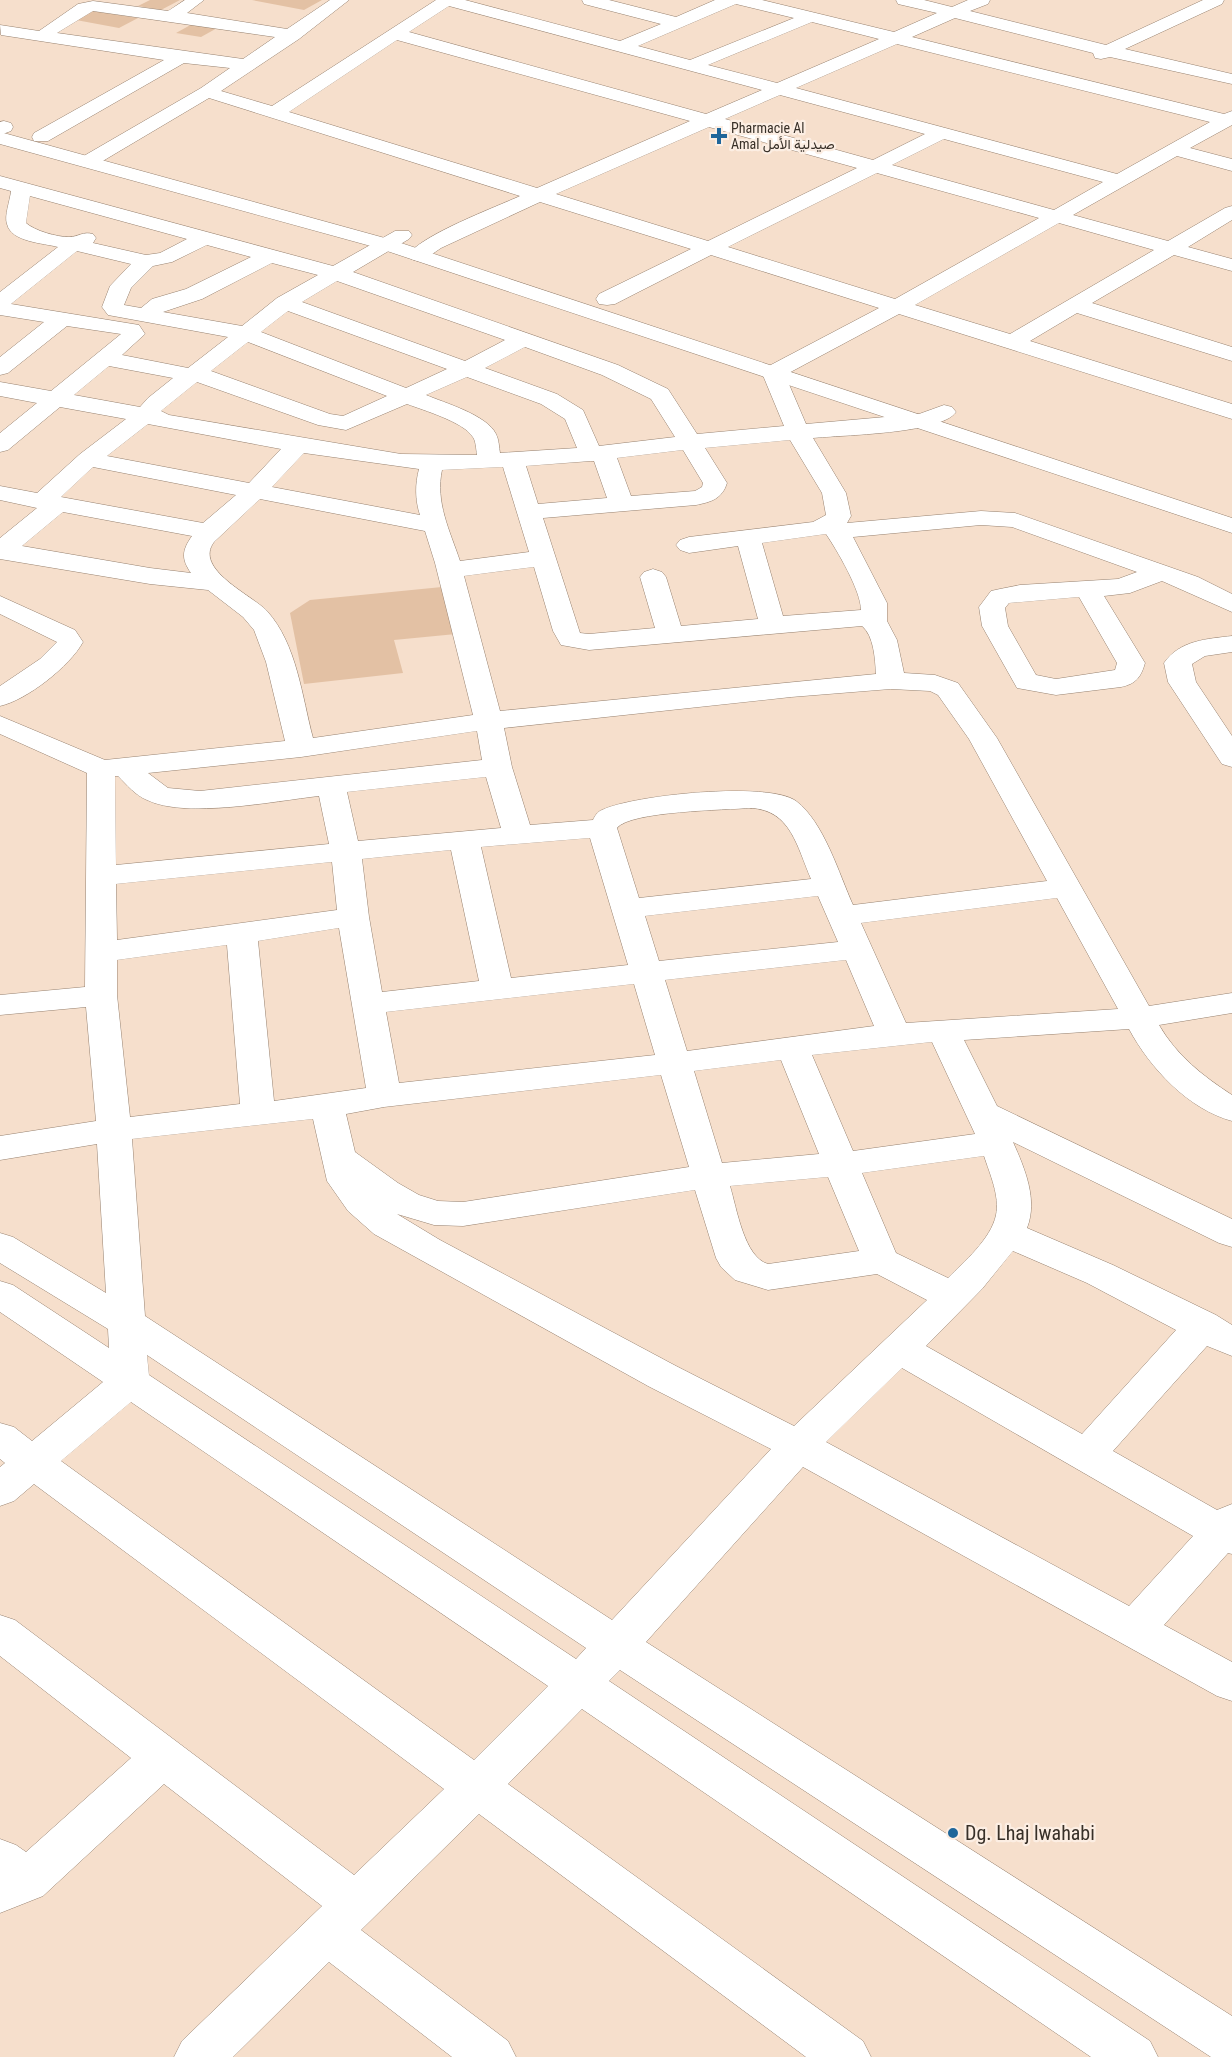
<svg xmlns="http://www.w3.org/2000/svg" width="1232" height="2057" font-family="'Roboto Condensed',Vazirmatn,sans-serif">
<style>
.building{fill:#e3c1a4}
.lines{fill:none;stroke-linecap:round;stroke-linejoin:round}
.minor-casing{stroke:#978270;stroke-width:1}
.major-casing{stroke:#978270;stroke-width:1}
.minor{fill:#fff;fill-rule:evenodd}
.major{fill:#fff;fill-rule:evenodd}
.poi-dot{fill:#1f669a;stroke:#fceee3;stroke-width:2}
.labels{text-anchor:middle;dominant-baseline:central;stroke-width:4.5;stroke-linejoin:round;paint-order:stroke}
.far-poi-label{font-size:14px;fill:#383028;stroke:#fceee3;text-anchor:start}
.near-poi-label{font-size:20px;fill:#383028;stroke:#fceee3;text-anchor:start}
</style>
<rect width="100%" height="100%" fill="#f6dfcc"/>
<!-- building -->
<path class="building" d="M 150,0 L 180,0 L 161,10 L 138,6 Z
M 252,0 L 322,0 L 304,10 Z
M 93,11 L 138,18 L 119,28 L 76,20 Z
M 194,23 L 219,27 L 201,37 L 176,33 Z
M 442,587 L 456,634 L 394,640 L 403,673 L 304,684 L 290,613 L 310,600 Z"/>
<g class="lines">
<defs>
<path id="minor" d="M 185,0 L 204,0 L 187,13 L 287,29 L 330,0 L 349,0 L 299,39 L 221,91 L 272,106 L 436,0 L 465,0 L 620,41 L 661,24 L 584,4 L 582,0 L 609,0 L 676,17 L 715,0 L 762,0 L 894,32 L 937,13 L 898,4 L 896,0 L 924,0 L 952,7 L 968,0 L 990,0 L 988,4 L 970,11 L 1106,45 L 1203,0 L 1224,0 L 1222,4 L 1125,49 L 1232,74 L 1232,84 L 1110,57 L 1101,59 L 1095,58 L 1093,53 L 955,18 L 912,37 L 1224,114 L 1232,111 L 1232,125 L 1190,148 L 1232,159 L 1232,171 L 1177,156 L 1073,215 L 1168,241 L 1225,208 L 1232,206 L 1232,220 L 1188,247 L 1232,259 L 1232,271 L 1174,255 L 1092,303 L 1232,347 L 1232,361 L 1077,313 L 1030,341 L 1232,404 L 1232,419 L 899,314 L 785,375 L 806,424 L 919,414 L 944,405 L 952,407 L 956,412 C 941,434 841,435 813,438 L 846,493 L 851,516 L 847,523 L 981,511 L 1015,513 L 1198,577 L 1232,594 L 1232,612 L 1162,581 L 1130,593 L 1104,596 L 1145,663 C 1141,677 1136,684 1121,687 L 1056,695 L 1017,688 L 982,626 L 979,607 L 991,591 L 1000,589 L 1020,585 L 1118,579 L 1137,572 L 1012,527 L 981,525 L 853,537 L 887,603 L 887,621 L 897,640 L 904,673 L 935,675 L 958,683 L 997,738 L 1149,1006 L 1232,993 L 1232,1013 L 1159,1025 C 1177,1056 1203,1076 1232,1095 L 1232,1121 C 1188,1109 1150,1068 1129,1029 L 964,1040 L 997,1106 L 1232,1219 L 1232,1247 L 1219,1243 L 1013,1142 C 1025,1169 1038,1200 1027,1228 L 1113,1265 L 1216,1315 L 1232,1325 L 1232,1356 L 1207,1346 L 1113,1451 L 1217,1510 L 1232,1504 L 1232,1554 L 1228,1553 L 1164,1625 L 1232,1662 L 1232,1701 L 1217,1696 L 803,1467 L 646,1642 L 1232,2016 L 1232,2057 L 1211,2057 L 620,1670 L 609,1681 L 1150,2041 L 1158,2057 L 1091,2057 L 582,1709 L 508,1784 L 863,2041 L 871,2057 L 806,2057 L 479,1814 L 361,1930 L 508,2041 L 516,2057 L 452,2057 L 329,1962 L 233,2057 L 174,2057 L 182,2041 L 322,1906 L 164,1784 L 43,1896 L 0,1913 L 0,1839 L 16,1845 L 26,1852 L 131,1758 L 0,1656 L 0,1615 L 15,1620 L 354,1875 L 444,1789 L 34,1484 L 14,1501 L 0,1506 L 0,1467 L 5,1463 L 0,1459 L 0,1423 L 14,1427 L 32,1441 L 103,1382 L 0,1312 L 0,1281 L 13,1285 L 109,1348 L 108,1329 L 0,1263 L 0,1233 L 13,1237 L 106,1293 L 97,1144 L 0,1160 L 0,1136 L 96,1121 L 86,1007 L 0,1015 L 0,995 L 85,987 L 87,773 L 0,734 L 0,716 L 105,760 L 285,741 L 266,662 L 254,630 L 243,617 L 208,590 L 150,584 L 0,559 L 0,538 L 37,508 L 0,500 L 0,486 L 37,493 L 80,454 L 126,419 L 60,407 L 8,450 L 0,452 L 0,433 L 37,403 L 0,396 L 0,382 L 51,391 L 121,334 L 67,326 L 8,373 L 0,375 L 0,357 L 44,322 L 0,315 L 0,292 L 58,247 C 43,243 11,242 7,224 C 4,216 10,201 11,191 L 0,188 L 0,176 L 333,266 L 395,231 L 409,231 L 412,235 L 409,239 L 353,272 L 618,365 L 668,389 L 697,434 L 784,426 L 762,373 L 765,368 L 879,308 L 711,255 L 615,304 L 607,305 L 599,304 L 596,299 L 599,294 L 691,249 L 540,202 L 441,248 L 425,259 L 418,261 L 411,259 L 408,255 C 421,235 496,207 520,196 L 209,98 L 96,165 L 82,165 L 79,161 L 82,157 L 201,88 L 230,68 L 184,63 L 48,141 L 34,141 L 32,137 L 34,133 L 164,60 L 1,35 L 0,25 L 39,31 L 78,4 L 93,1 L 168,11 ZM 736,4 L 794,18 L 690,60 L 638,46 ZM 449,6 L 762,90 L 706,114 L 409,32 ZM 93,11 L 275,37 L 243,59 L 57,33 ZM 812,22 L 879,39 L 777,83 L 708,65 ZM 397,40 L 690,121 L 537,188 L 289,112 ZM 897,44 L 1210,122 L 1117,174 L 796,88 ZM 780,95 L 925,134 L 873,160 L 725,119 ZM 709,127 L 857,168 L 708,241 L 556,194 ZM 944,139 L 1103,182 L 1054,210 L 892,165 ZM 877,173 L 1039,218 L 895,299 L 728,247 ZM 30,196 L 187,239 L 160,253 L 146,255 L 93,243 L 96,238 L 93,234 C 83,231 78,237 69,237 C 57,237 35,231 26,223 ZM 1059,223 L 1154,250 L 1010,334 L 915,305 ZM 207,245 L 251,257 L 186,289 L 152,299 L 141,308 L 124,305 L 131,288 L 153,266 L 172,262 ZM 77,251 L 131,264 L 110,286 L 102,307 L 108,315 L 228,337 L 188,368 L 122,355 L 145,334 L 139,325 L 11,304 ZM 272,263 L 318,275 L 277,298 L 242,326 L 163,312 L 202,299 ZM 337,281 L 505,340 L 465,361 L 302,302 ZM 288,311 L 447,369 L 406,388 L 261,332 ZM 248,342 L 387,396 L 343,416 L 330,414 L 211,371 ZM 525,347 L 602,375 L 651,399 L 675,437 L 599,446 L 583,410 L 557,394 L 485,368 ZM 109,366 L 173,378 L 148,398 L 140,407 L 74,395 ZM 467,377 L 541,404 L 565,419 L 577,448 L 500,453 C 499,447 499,440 496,434 C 487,415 445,403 426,395 ZM 197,382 L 318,425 L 346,430 L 407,404 C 423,410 463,422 472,436 C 476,440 476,449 477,455 L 401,454 L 169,415 L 161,411 ZM 148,424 L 281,449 L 249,483 L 107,456 ZM 790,440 L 822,493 L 826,515 L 813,522 L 689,537 L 680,540 L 676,545 L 680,550 L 689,553 L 738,546 L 758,619 L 681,626 L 666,577 L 662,572 L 653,569 L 644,572 L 640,577 L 655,628 L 589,634 L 580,633 L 543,518 L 696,505 C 711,502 722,499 727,483 L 705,448 ZM 683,450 L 703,483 L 702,487 L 695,491 L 631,496 L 617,458 ZM 304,453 L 419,469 C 415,484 415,500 420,515 L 272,487 ZM 591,461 L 594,461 L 607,498 L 538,504 L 526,466 ZM 93,467 L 236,495 L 203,523 L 61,497 ZM 503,467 L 529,552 L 460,561 C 450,531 435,502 442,470 ZM 260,499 L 425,531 L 435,563 L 473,715 L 313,738 C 302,697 297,644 267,611 C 252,595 193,569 214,542 ZM 63,512 L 192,536 C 182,550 181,559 191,573 L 150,568 L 22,546 ZM 826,534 C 837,550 861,591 861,610 L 783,616 L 762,543 ZM 534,567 L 553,631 L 561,645 L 589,650 L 862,626 C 874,636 875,659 876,674 L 500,711 L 464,576 ZM 1079,597 L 1117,663 L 1115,670 L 1056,679 L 1036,675 L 1008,626 L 1005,608 L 1009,603 ZM 891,689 L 930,691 L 938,695 L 969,739 L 1047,881 L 853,905 C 839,874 824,822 796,801 C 769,781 633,795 602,810 C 597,812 595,816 593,820 L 530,825 L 512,767 L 504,728 L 791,697 ZM 477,731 L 482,760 L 200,791 L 168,788 L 148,773 L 301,757 ZM 115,776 L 118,776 C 127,785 135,795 147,800 C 186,819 274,801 319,796 L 329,844 L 116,865 ZM 486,777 L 501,828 L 358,841 L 347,792 ZM 751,808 C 791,810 797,847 811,879 L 639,898 L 617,828 C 630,811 726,810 751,808 ZM 590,838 L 628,965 L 511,978 L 481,847 ZM 451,850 L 479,981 L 382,992 L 369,917 L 362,859 ZM 332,862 L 337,910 L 117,940 L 116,884 ZM 818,896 L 838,942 L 659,961 L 645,916 ZM 1057,898 L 1118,1009 L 906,1023 L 861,923 ZM 339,928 L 366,1088 L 274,1101 L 258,941 ZM 227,945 L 240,1104 L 130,1117 L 117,995 L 117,960 ZM 846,960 L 874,1026 L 687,1051 L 665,980 ZM 634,984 L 655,1055 L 399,1083 L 386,1012 ZM 932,1042 L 975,1134 L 853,1151 L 812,1055 ZM 781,1060 L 819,1154 L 722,1163 L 694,1071 ZM 661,1075 L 689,1167 L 463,1202 L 438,1201 L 419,1195 L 398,1183 L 355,1152 L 346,1114 L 384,1107 ZM 313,1119 L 327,1181 L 348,1211 L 374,1234 L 648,1386 L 771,1449 L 612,1620 L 145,1316 L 132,1139 ZM 984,1156 C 990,1174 1000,1197 996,1215 C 991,1239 964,1262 948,1278 L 896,1253 L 862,1173 ZM 828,1177 L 859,1251 L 768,1264 C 744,1257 737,1209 730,1186 ZM 695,1190 L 716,1258 L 721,1267 L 735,1280 L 768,1290 L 877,1274 L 927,1300 L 794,1426 L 676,1366 L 440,1240 L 397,1214 L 434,1225 L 463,1226 ZM 1013,1251 L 1087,1283 L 1176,1330 L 1082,1434 L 926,1346 L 982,1289 ZM 147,1355 L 586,1648 L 576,1659 L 149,1375 ZM 902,1368 L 1193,1536 L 1129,1606 L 826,1442 ZM 131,1402 L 548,1686 L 474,1760 L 61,1461 Z
M 4,121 L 11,123 L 13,127 L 11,131 L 0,135 L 0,122 Z
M 0,596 L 75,630 L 83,642 C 70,666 27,700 0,706 L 0,686 L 40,659 L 57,642 L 0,614 Z
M 1232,636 L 1232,652 L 1205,656 L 1192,664 L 1196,682 L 1232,736 L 1232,767 L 1222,764 L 1218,758 L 1168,682 L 1164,663 C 1180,640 1207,639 1232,636 Z"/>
<path id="major" d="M 0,132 L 392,240 L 1232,518 L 1232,533 L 378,248 L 0,144 Z"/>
</defs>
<!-- minor casing -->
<use href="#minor" class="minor-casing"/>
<!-- major casing -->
<use href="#major" class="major-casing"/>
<!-- minor -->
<use href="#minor" class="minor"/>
<!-- major -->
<use href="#major" class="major"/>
</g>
<!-- markers -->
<g class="poi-dot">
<path d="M716 127h6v6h6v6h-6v6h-6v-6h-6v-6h6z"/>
<circle cx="953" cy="1833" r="6"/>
</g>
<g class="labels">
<!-- far-poi labels -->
<g class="far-poi-label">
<text x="731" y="128">Pharmacie Al<tspan x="731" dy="16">Amal صيدلية الأمل</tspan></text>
</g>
<!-- near-poi labels -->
<g class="near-poi-label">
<text x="965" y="1833">Dg. Lhaj lwahabi</text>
</g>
</g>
</svg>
